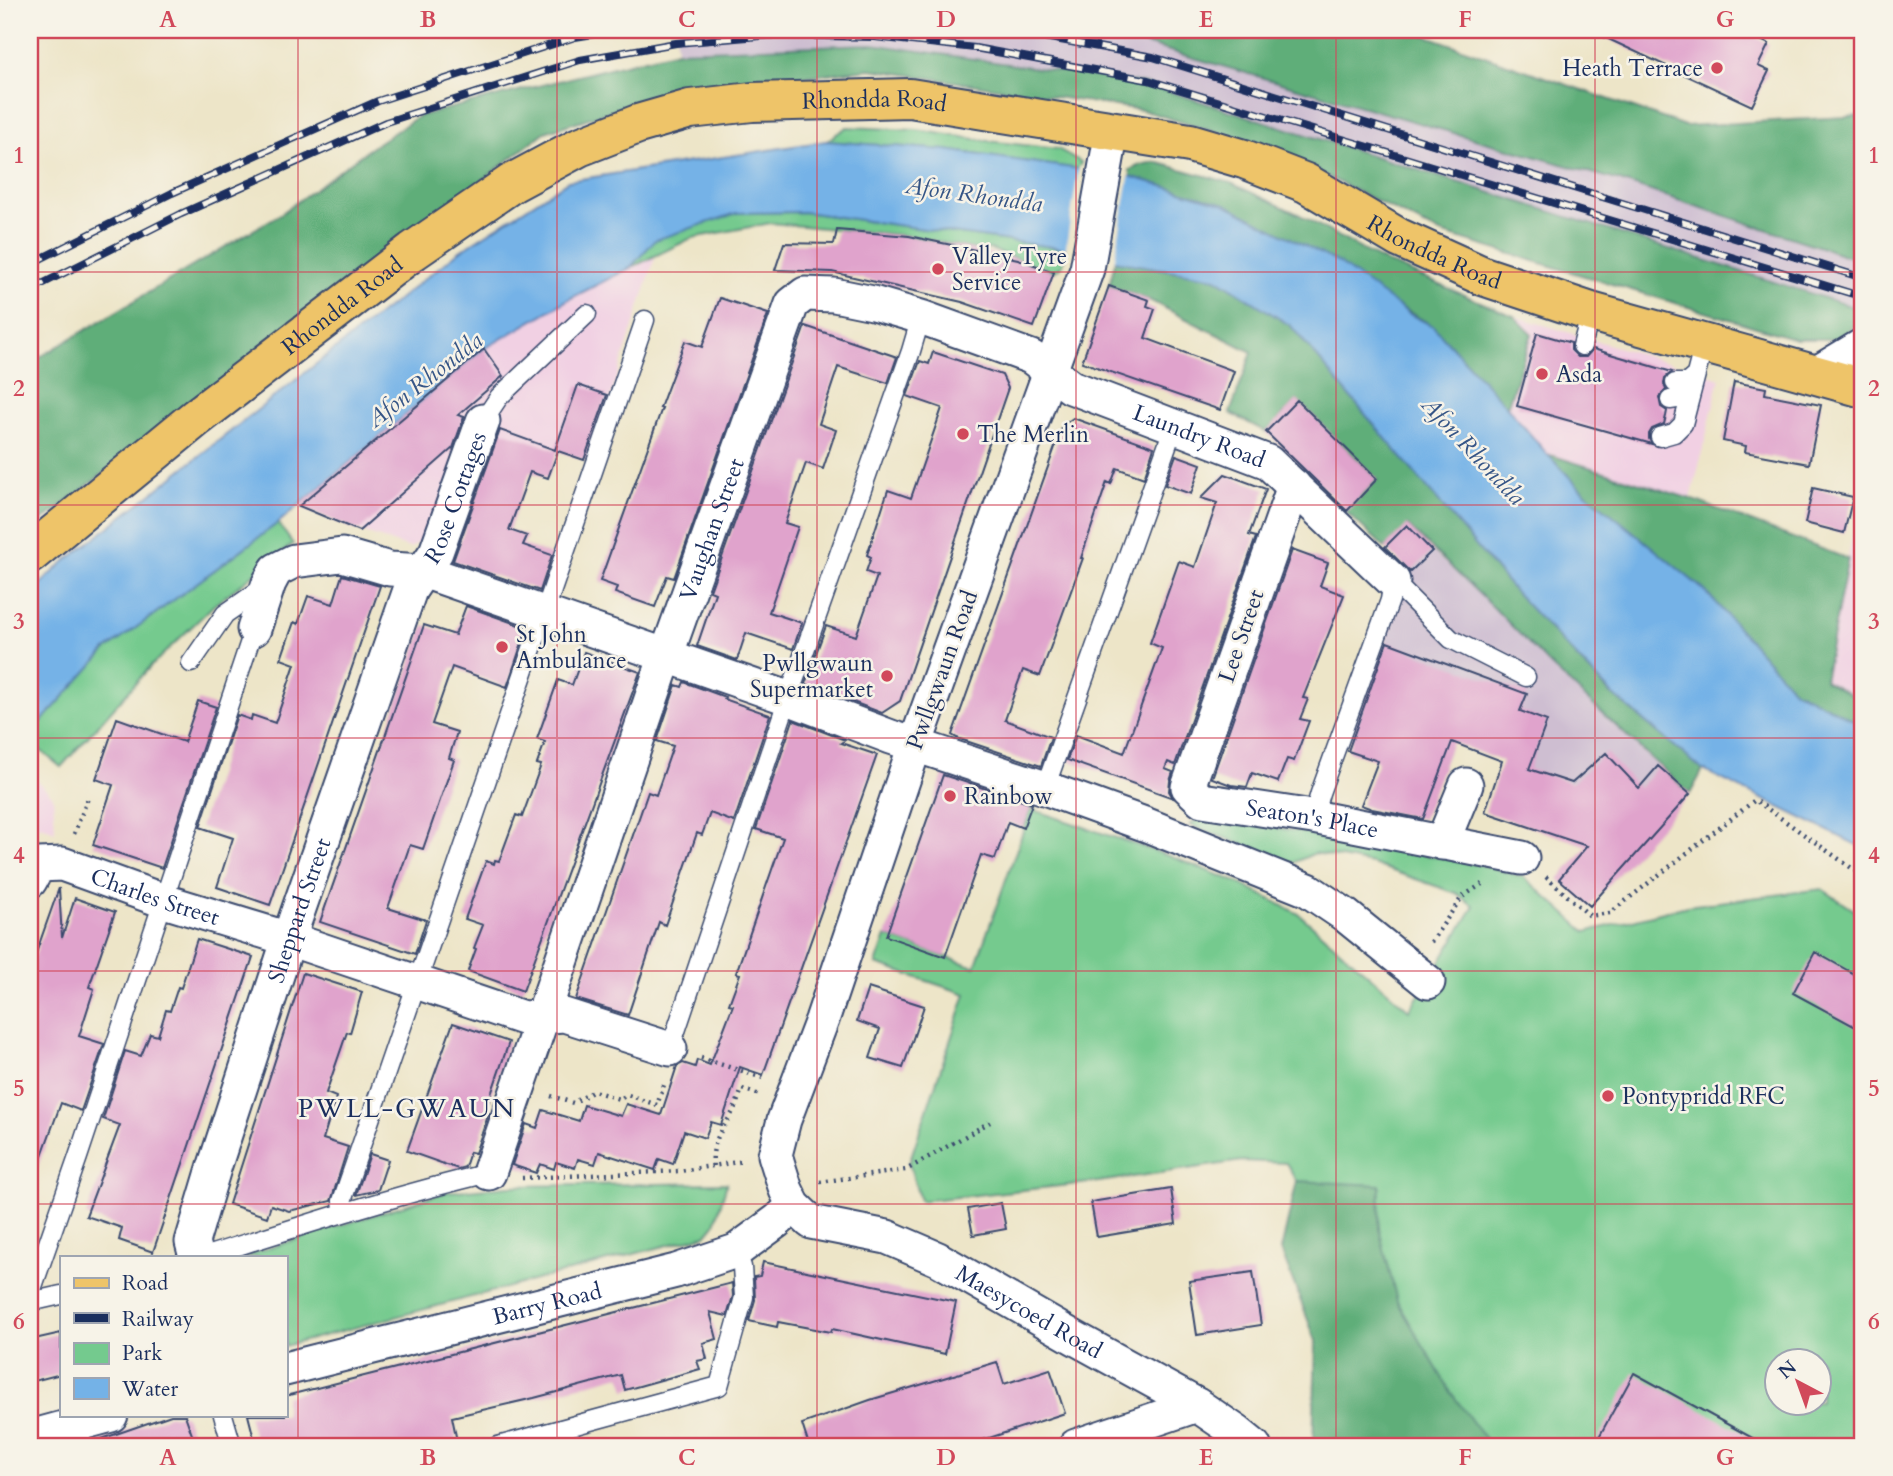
<svg xmlns="http://www.w3.org/2000/svg" width="1893" height="1476" font-family="Cardo,serif">
<style>
.built{fill:#f1d0e3}
.industrial{fill:#cebed1}
.green{fill:#74ca8e;stroke:#487c76;stroke-width:2;fill-rule:evenodd}
.forest{fill:#5fae79;stroke:#3d6e6c;stroke-width:2}
.water{fill:#74b2e7;stroke:#4870a2;stroke-width:2}
.pier{fill:#ede5c8}
.building{fill:#e0a3cc}
.lines{fill:none;stroke-linecap:round;stroke-linejoin:round}
.service-casing{stroke:#3a4a6e;stroke-width:21}
.minor-casing{stroke:#3a4a6e;stroke-width:37}
.primary-casing{stroke:#3a4a6e;stroke-width:42}
.path{stroke:#3a4a6e;stroke-width:4.5;stroke-dasharray:2 5;stroke-linecap:butt}
.service{stroke:#fff;stroke-width:18}
.minor{stroke:#fff;stroke-width:33}
.primary{stroke:#eec469;stroke-width:38}
.rail-casing{stroke:#1b2f5e;stroke-width:8}
.rail{stroke:#f7f3e8;stroke-width:5;stroke-dasharray:16;stroke-linecap:butt}
.grid{fill:none;stroke:#d1495b;stroke-width:2;stroke-opacity:0.55}
.poi-dot{fill:#d1495b;stroke:#f7f3e8;stroke-width:2.5}
.labels{text-anchor:middle;dominant-baseline:central;stroke-width:5;stroke-linejoin:round;paint-order:stroke}
.poi-label{font-size:23px;fill:#1b2f5e;stroke:#f7f3e8;text-anchor:start}
.street-label{font-size:23px;fill:#1b2f5e;stroke:#f7f3e8}
.water-label{font-size:24px;font-style:italic;fill:#365687;stroke:#f7f3e8}
.quarter-label{font-size:26px;letter-spacing:2px;fill:#1b2f5e;stroke:#f7f3e8}
.neatline{fill:none;stroke:#d1495b;stroke-width:2.5}
.grid-label{font-size:23px;text-anchor:middle;font-weight:bold;fill:#d1495b}
</style>
<rect width="100%" height="100%" fill="#f7f3e8"/>
<filter id="ink" filterUnits="userSpaceOnUse"><feTurbulence type="fractalNoise" baseFrequency=".0143" numOctaves="2"/><feDisplacementMap in="SourceGraphic" scale="14" xChannelSelector="R" yChannelSelector="G"/><feConvolveMatrix kernelMatrix="1 2 1 2 8 2 1 2 1" color-interpolation-filters="sRGB"/></filter>
<filter id="wash" filterUnits="userSpaceOnUse"><feTurbulence type="fractalNoise" baseFrequency=".00686" numOctaves="4" result="noise"/><feDisplacementMap in="SourceGraphic" scale="28" xChannelSelector="R" yChannelSelector="G"/><feGaussianBlur stdDeviation="1.57" result="paint"/><feColorMatrix in="noise" values="0 0 0 0 0 0 0 0 0 0 0 0 0 0 0 0 0 1.4 0 .05"/><feComposite in="paint" operator="in"/></filter>
<g filter="url(#wash)">
<rect width="100%" height="100%" fill="#ede5c8"/>
<!-- built -->
<path class="built" d="M 656,255 L 590,462 L 499,430 L 483,421 L 427,538 L 410,548 L 359,531 L 299,506 L 484,349 L 571,298 Z
M 1514,316 L 1720,378 L 1691,499 L 1547,454 L 1507,407 L 1532,334 Z
M 1863,482 L 1863,701 L 1824,680 Z
M 30,774 L 53,796 L 55,831 L 40,825 L 30,836 Z"/>
<!-- industrial -->
<path class="industrial" d="M 675,30 L 1104,31 L 1620,181 L 1863,261 L 1863,310 L 1145,84 L 872,44 L 677,51 Z
M 1432,551 L 1493,607 L 1551,666 L 1658,766 L 1617,813 L 1590,788 L 1502,761 L 1452,742 L 1441,772 L 1349,738 L 1385,641 L 1401,588 L 1409,573 Z"/>
<!-- green -->
<path class="green" d="M 847,127 L 917,130 L 988,141 L 1058,149 L 1081,162 L 1079,169 L 946,150 L 826,141 Z
M 804,212 L 1066,249 L 1063,265 L 1054,272 L 990,249 L 977,250 L 909,236 L 771,223 L 692,238 L 630,268 L 654,240 L 737,213 Z
M 278,523 L 293,544 L 214,605 L 149,668 L 61,767 L 40,750 L 30,761 L 30,734 L 106,650 Z
M 1031,809 L 1169,856 L 1239,883 L 1299,914 L 1409,1010 L 1428,982 L 1474,906 L 1456,893 L 1372,864 L 1315,853 L 1293,863 L 1190,825 L 1200,818 L 1304,832 L 1486,866 L 1524,877 L 1586,932 L 1687,906 L 1822,889 L 1863,916 L 1863,1446 L 1457,1446 L 1286,1163 L 1242,1161 L 1098,1182 L 920,1201 L 909,1163 L 966,994 L 876,964 L 886,936 L 975,967 ZM 1778,1360 L 1820,1360 L 1820,1402 L 1778,1402 Z
M 727,1183 L 715,1224 L 706,1235 L 285,1346 L 285,1257 L 241,1257 L 446,1192 L 509,1186 Z"/>
<!-- forest -->
<path class="forest" d="M 1097,30 L 1410,30 L 1685,126 L 1863,116 L 1863,261 L 1620,181 Z
M 872,44 L 1145,84 L 1863,310 L 1863,320 L 1837,339 L 1796,339 L 1440,233 L 1275,150 L 1142,110 L 870,69 L 671,92 L 545,132 L 30,530 L 30,363 L 282,213 L 366,151 L 419,116 L 677,51 Z
M 1155,162 L 1231,183 L 1298,214 L 1379,259 L 1514,316 L 1532,334 L 1507,407 L 1433,326 L 1225,204 L 1129,176 L 1130,170 L 1140,165 Z
M 1115,261 L 1216,278 L 1291,326 L 1514,591 L 1609,692 L 1703,770 L 1690,794 L 1551,666 L 1493,607 L 1408,526 L 1385,548 L 1345,511 L 1377,479 L 1297,401 L 1266,432 L 1230,413 L 1252,352 L 1149,300 L 1109,286 Z
M 1547,454 L 1691,499 L 1848,559 L 1824,680 L 1863,701 L 1863,725 L 1793,689 L 1705,591 L 1581,489 Z
M 1297,1181 L 1380,1185 L 1379,1229 L 1397,1301 L 1450,1391 L 1490,1446 L 1313,1446 L 1316,1341 L 1281,1250 Z"/>
<!-- water -->
<path class="water" d="M 826,141 L 946,150 L 1129,176 L 1225,204 L 1339,263 L 1411,315 L 1433,326 L 1507,407 L 1547,454 L 1581,489 L 1705,591 L 1793,689 L 1863,725 L 1863,848 L 1703,770 L 1610,692 L 1514,591 L 1291,326 L 1216,278 L 1115,261 L 1066,249 L 804,212 L 737,213 L 655,240 L 630,268 L 571,298 L 484,349 L 278,523 L 106,650 L 30,734 L 30,594 L 63,563 L 460,251 L 568,181 Z"/>
<!-- pier -->
<path class="pier" d="M 1079,166 L 1130,172 L 1114,264 L 1065,252 Z"/>
<g id="blocks">
<!-- building -->
<path class="building" d="M 1589,30 L 1740,30 L 1769,44 L 1758,66 L 1769,71 L 1752,106 Z
M 837,230 L 909,236 L 1018,259 L 1054,272 L 1034,327 L 962,302 L 832,272 L 775,270 L 784,243 L 834,244 Z
M 1109,286 L 1149,300 L 1147,306 L 1155,309 L 1145,338 L 1234,371 L 1220,410 L 1082,362 Z
M 720,298 L 768,314 L 674,578 L 667,576 L 655,607 L 615,593 L 617,587 L 600,581 L 662,408 L 660,408 L 685,341 L 702,347 Z
M 805,326 L 897,357 L 888,383 L 838,367 L 819,424 L 836,430 L 823,469 L 806,463 L 785,523 L 798,527 L 769,612 L 802,623 L 793,649 L 746,633 L 737,660 L 697,646 L 715,593 L 710,591 Z
M 1537,333 L 1571,343 L 1571,350 L 1578,357 L 1586,357 L 1593,349 L 1672,372 L 1665,378 L 1664,384 L 1666,390 L 1659,397 L 1661,407 L 1667,411 L 1666,416 L 1664,424 L 1652,429 L 1649,434 L 1649,439 L 1652,444 L 1517,406 Z
M 484,349 L 503,376 L 458,415 L 464,417 L 453,448 L 359,531 L 299,506 Z
M 933,352 L 1002,375 L 1008,388 L 900,701 L 882,713 L 805,684 L 826,626 L 856,636 L 877,576 L 866,572 L 871,557 L 867,555 L 888,490 L 911,498 L 942,408 L 907,396 L 920,361 L 929,364 Z
M 1734,382 L 1766,388 L 1765,394 L 1821,405 L 1809,464 L 1745,452 L 1746,446 L 1723,441 Z
M 578,385 L 607,395 L 584,460 L 558,451 L 548,478 L 530,472 L 509,530 L 527,536 L 523,545 L 552,555 L 540,591 L 453,561 L 500,430 L 555,450 Z
M 1297,400 L 1377,479 L 1347,511 L 1266,432 Z
M 1073,418 L 1154,447 L 1144,478 L 1117,468 L 1111,484 L 1107,482 L 1081,558 L 1083,558 L 1040,676 L 1023,670 L 1014,694 L 1005,720 L 1051,737 L 1041,766 L 957,738 L 952,735 L 1063,425 Z
M 1176,455 L 1201,464 L 1191,494 L 1165,485 Z
M 1225,474 L 1266,489 L 1249,535 L 1256,537 L 1175,765 L 1168,762 L 1165,769 L 1173,772 L 1170,781 L 1169,791 L 1173,798 L 1067,760 L 1076,735 L 1124,753 L 1162,648 L 1150,643 L 1179,561 L 1195,567 L 1217,503 L 1201,498 Z
M 1813,488 L 1853,497 L 1844,533 L 1805,523 Z
M 1407,525 L 1432,551 L 1410,572 L 1385,547 Z
M 1292,550 L 1328,563 L 1320,586 L 1344,595 L 1303,698 L 1308,699 L 1300,719 L 1309,721 L 1294,761 L 1287,759 L 1278,782 L 1252,773 L 1247,787 L 1231,785 L 1212,778 Z
M 342,575 L 380,586 L 270,905 L 217,887 L 233,838 L 200,827 L 237,715 L 251,720 L 252,715 L 275,723 L 295,664 L 281,659 L 294,622 L 298,624 L 308,596 L 333,604 Z
M 466,606 L 527,628 L 507,687 L 452,667 L 432,724 L 457,732 L 449,758 L 454,760 L 423,849 L 410,845 L 388,908 L 426,920 L 415,954 L 320,922 L 424,625 L 455,635 Z
M 1387,642 L 1527,694 L 1520,711 L 1547,721 L 1529,769 L 1572,783 L 1606,753 L 1639,788 L 1658,766 L 1690,794 L 1590,906 L 1559,879 L 1587,846 L 1485,812 L 1502,761 L 1452,742 L 1423,819 L 1372,809 L 1361,805 L 1378,761 L 1348,751 Z
M 584,652 L 640,672 L 523,991 L 468,971 L 476,949 L 474,948 L 483,925 L 465,919 L 486,861 L 494,864 L 495,860 L 499,861 L 516,815 L 522,817 L 541,765 L 537,764 L 545,742 L 537,739 L 558,680 L 572,685 Z
M 684,682 L 725,697 L 724,699 L 770,715 L 734,822 L 710,813 L 702,835 L 697,833 L 665,925 L 659,922 L 628,1015 L 576,999 L 648,792 L 656,795 L 673,746 L 657,741 L 676,685 L 682,687 Z
M 198,701 L 216,707 L 162,868 L 93,845 L 113,785 L 96,779 L 117,718 L 184,742 Z
M 793,720 L 845,740 L 841,743 L 877,755 L 763,1075 L 740,1067 L 721,1125 L 711,1122 L 705,1138 L 684,1131 L 673,1164 L 659,1159 L 655,1170 L 599,1152 L 595,1164 L 578,1159 L 575,1168 L 556,1162 L 554,1169 L 540,1164 L 536,1173 L 512,1165 L 526,1124 L 537,1128 L 543,1110 L 579,1121 L 584,1105 L 621,1116 L 626,1104 L 661,1115 L 677,1066 L 683,1063 L 695,1067 L 697,1060 L 710,1065 L 733,1005 L 729,1004 L 740,974 L 736,973 L 783,838 L 756,829 Z
M 943,775 L 1032,804 L 1023,828 L 1008,822 L 995,859 L 981,855 L 945,957 L 886,936 Z
M 59,888 L 62,938 L 75,898 L 115,912 L 89,987 L 94,989 L 79,1036 L 104,1044 L 81,1111 L 61,1103 L 33,1180 L 30,1179 L 30,970 Z
M 197,939 L 253,957 L 153,1252 L 119,1240 L 122,1228 L 86,1216 L 120,1125 L 103,1119 L 125,1051 L 141,1056 L 150,1034 L 158,1036 L 166,1010 L 170,1011 L 178,987 L 181,988 Z
M 1815,952 L 1863,979 L 1863,1031 L 1793,993 Z
M 303,973 L 362,992 L 350,1033 L 347,1032 L 326,1093 L 336,1097 L 323,1139 L 348,1147 L 331,1201 L 289,1211 L 271,1205 L 267,1217 L 229,1204 Z
M 868,988 L 924,1006 L 903,1068 L 870,1058 L 880,1029 L 857,1021 Z
M 453,1023 L 509,1042 L 485,1112 L 489,1113 L 475,1153 L 470,1152 L 465,1167 L 458,1169 L 407,1151 Z
M 370,1154 L 388,1160 L 378,1190 L 356,1195 Z
M 1171,1189 L 1176,1224 L 1097,1237 L 1091,1202 Z
M 1001,1203 L 1006,1229 L 973,1235 L 968,1209 Z
M 763,1262 L 956,1302 L 945,1354 L 832,1329 L 831,1332 L 778,1322 L 777,1327 L 749,1321 L 755,1300 L 754,1277 L 760,1276 Z
M 1253,1272 L 1261,1325 L 1197,1335 L 1189,1281 Z
M 732,1283 L 733,1296 L 727,1316 L 710,1312 L 717,1339 L 703,1343 L 707,1359 L 697,1361 L 700,1369 L 625,1390 L 621,1375 L 534,1398 L 452,1417 L 458,1446 L 256,1446 L 248,1415 L 285,1415 L 285,1396 Z
M 61,1333 L 61,1374 L 30,1382 L 30,1340 Z
M 997,1362 L 1004,1384 L 1050,1369 L 1065,1413 L 965,1446 L 809,1446 L 802,1424 L 870,1400 Z
M 1634,1373 L 1767,1446 L 1594,1446 Z
M 171,1415 L 185,1415 L 196,1446 L 93,1446 L 93,1442 Z"/>
</g>
</g>
<g filter="url(#ink)">
<use href="#blocks" fill-opacity="0" stroke="#3a4a6e" stroke-width="2"/>
<g class="lines">
<defs>
<path id="service" d="M 1582,346 L 1591,312
M 1675,383 L 1687,383 L 1695,376
M 1670,400 L 1683,398 L 1691,391
M 483,421 L 499,397 L 587,314
M 1660,437 L 1674,433 L 1683,424 L 1704,344
M 1393,581 L 1451,639 L 1526,677
M 191,663 L 225,614 L 264,587
M 1045,788 L 1174,426
M 1313,817 L 1320,793 L 1390,600 L 1393,581
M 670,1049 L 788,698 L 911,351 L 921,317
M 344,1212 L 342,1201 L 645,320
M 203,1257 C 298,1227 392,1196 489,1173
M 30,1295 L 78,1157 L 254,629
M 30,1302 L 61,1295
M 223,1415 L 232,1446
M 498,1446 L 719,1386 L 744,1297 L 742,1267 L 736,1251"/>
<g id="minor">
<path id="s1" d="M 1112,131 L 1087,269 L 915,745 L 822,1020 L 784,1120 L 775,1155 L 786,1190 L 794,1206 L 811,1222 L 887,1237 L 938,1259 L 1075,1338 L 1197,1405 L 1238,1433 L 1254,1446"/>
<path d="M 1815,374 L 1863,345"/>
<path id="s2" d="M 1294,486 L 1188,787 L 1202,800 L 1313,817 L 1522,858"/>
<path d="M 254,629 L 269,583 L 276,570 L 294,561 L 342,555 L 390,569 L 423,571 L 788,698 L 891,737 L 1045,788 L 1147,825 L 1308,890 L 1345,915 L 1428,982"/>
<path d="M 1442,843 L 1466,785"/>
<path id="s3" d="M 30,881 L 39,865 L 62,864 L 164,901 L 289,939 L 523,1018 L 564,1015 L 670,1049"/>
<path id="s4" d="M 489,1173 L 660,673 L 792,304 L 805,294 L 834,295 L 873,303 L 921,317 L 1031,357 L 1071,387 L 1268,462 L 1393,581"/>
<path id="s5" d="M 196,1257 L 192,1242 L 215,1165 L 295,920 L 410,590 L 436,552 L 483,421"/>
<path id="s6" d="M 285,1369 L 676,1271 L 736,1251 L 777,1221 L 794,1206"/>
<path d="M 30,1437 L 111,1415"/>
<path d="M 1076,1446 L 1197,1405"/>
</g>
<g id="primary">
<path id="s7" d="M 30,554 L 197,417 L 413,251 L 512,183 L 579,147 L 638,124 L 690,109 L 752,102 L 910,98 L 1190,143 L 1244,159 L 1306,183 L 1399,238 L 1483,276 L 1591,312 L 1863,388"/>
</g>
</defs>
<!-- service casing -->
<use href="#service" class="service-casing"/>
<!-- minor casing -->
<use href="#minor" class="minor-casing"/>
<!-- primary casing -->
<use href="#primary" class="primary-casing"/>
<!-- path -->
<path class="path" d="M 1855,477 L 1863,441
M 74,834 L 88,798
M 1546,877 L 1590,916 L 1610,913 L 1755,800 L 1863,876
M 1431,942 L 1462,897 L 1482,884
M 701,1058 L 766,1079
M 551,1096 L 573,1103 L 594,1091 L 619,1099 L 628,1095 L 657,1105 L 665,1082
M 713,1166 C 711,1144 720,1132 731,1115 C 736,1107 739,1097 742,1089 L 760,1095
M 522,1178 L 680,1171 L 744,1161
M 820,1182 L 906,1170 L 990,1122"/>
<!-- service -->
<use href="#service" class="service"/>
<!-- minor -->
<use href="#minor" class="minor"/>
<!-- primary -->
<use href="#primary" class="primary"/>
<defs>
<path id="rail" d="M 1005,30 L 1153,57 L 1863,278
M 30,264 L 172,193 L 378,101 L 575,37 L 618,30
M 30,290 L 181,214 L 386,122 L 580,60 L 676,43 L 772,35 L 875,37 L 975,48 L 1148,80 L 1863,297"/>
</defs>
<!-- rail casing -->
<use href="#rail" class="rail-casing"/>
<!-- rail -->
<use href="#rail" class="rail"/>
</g>
</g>
<!-- grid -->
<path class="grid" d="M 298,30 L 298,1446M 557,30 L 557,1446M 817,30 L 817,1446M 1076,30 L 1076,1446M 1336,30 L 1336,1446M 1595,30 L 1595,1446M 30,272 L 1863,272M 30,505 L 1863,505M 30,738 L 1863,738M 30,971 L 1863,971M 30,1204 L 1863,1204"/>
<!-- markers -->
<g class="poi-dot">
<circle cx="1717" cy="68" r="7"/>
<circle cx="938" cy="269" r="7"/>
<circle cx="1542" cy="374" r="7"/>
<circle cx="963" cy="434" r="7"/>
<circle cx="502" cy="647" r="7"/>
<circle cx="887" cy="676" r="7"/>
<circle cx="950" cy="796" r="7"/>
<circle cx="1608" cy="1096" r="7"/>
</g>
<g class="labels">
<!-- poi labels -->
<g class="poi-label">
<text x="1703" y="68" text-anchor="end">Heath Terrace</text>
<text x="952" y="256">Valley Tyre<tspan x="952" dy="26">Service</tspan></text>
<text x="1556" y="374">Asda</text>
<text x="977" y="434">The Merlin</text>
<text x="516" y="634">St John<tspan x="516" dy="26">Ambulance</tspan></text>
<text x="873" y="663" text-anchor="end">Pwllgwaun<tspan x="873" dy="26">Supermarket</tspan></text>
<text x="964" y="796">Rainbow</text>
<text x="1622" y="1096">Pontypridd RFC</text>
</g>
<!-- street labels -->
<g class="street-label">
<text stroke="none"><textPath href="#s7" startOffset="987">Rhondda Road</textPath></text>
<text stroke="none"><textPath href="#s7" startOffset="1575">Rhondda Road</textPath></text>
<text stroke="none"><textPath href="#s7" startOffset="399">Rhondda Road</textPath></text>
<text stroke="none"><textPath href="#s4" startOffset="1360">Laundry Road</textPath></text>
<text stroke="none"><textPath href="#s5" startOffset="807">Rose Cottages</textPath></text>
<text stroke="none"><textPath href="#s4" startOffset="681">Vaughan Street</textPath></text>
<text transform="translate(1241 636) rotate(-71)">Lee Street</text>
<text transform="translate(942 670) rotate(-70)">Pwllgwaun Road</text>
<text stroke="none"><textPath href="#s2" startOffset="450">Seaton's Place</textPath></text>
<text stroke="none"><textPath href="#s3" startOffset="140">Charles Street</textPath></text>
<text stroke="none"><textPath href="#s5" startOffset="364">Sheppard Street</textPath></text>
<text stroke="none"><textPath href="#s6" startOffset="270">Barry Road</textPath></text>
<text stroke="none"><textPath href="#s1" startOffset="1396">Maesycoed Road</textPath></text>
</g>
<!-- water labels -->
<g class="water-label">
<text transform="translate(974 195) rotate(8)">Afon Rhondda</text>
<text transform="translate(425 380) rotate(-38)">Afon Rhondda</text>
<text transform="translate(1473 451) rotate(47)">Afon Rhondda</text>
</g>
<!-- quarter labels -->
<g class="quarter-label">
<text x="407" y="1108">PWLL-GWAUN</text>
</g>
</g>
<!-- margin -->
<rect width="1893" height="1476" fill="none" stroke="#f7f3e8" stroke-width="77"/>
<!-- legend -->
<rect x="60" y="1256" width="228" height="161" fill="#f7f3e8" stroke="#9fa5b1" stroke-width="2"/>
<rect x="74" y="1278" width="35" height="10" fill="#eec469" stroke="#9fa5b1" stroke-width="2"/>
<text x="122" y="1290" font-size="21" fill="#1b2f5e">Road</text>
<rect x="74" y="1313" width="35" height="10" fill="#1b2f5e" stroke="#9fa5b1" stroke-width="2"/>
<text x="122" y="1326" font-size="21" fill="#1b2f5e">Railway</text>
<rect x="74" y="1343" width="35" height="21" fill="#74ca8e" stroke="#9fa5b1" stroke-width="2"/>
<text x="122" y="1360" font-size="21" fill="#1b2f5e">Park</text>
<rect x="74" y="1378" width="35" height="21" fill="#74b2e7" stroke="#9fa5b1" stroke-width="2"/>
<text x="122" y="1396" font-size="21" fill="#1b2f5e">Water</text>
<!-- north arrow -->
<g transform="translate(1798 1382) rotate(319)"><circle r="33" fill="#f7f3e8" stroke="#9fa5b1" stroke-width="2"/>
<path d="M0-5L12 26L0 18L-12 26Z" fill="#d1495b"/>
<text y="-10" font-size="19" font-weight="bold" text-anchor="middle" fill="#1b2f5e">N</text>
</g>
<rect x="38" y="38" width="1816" height="1400" class="neatline"/>
<g class="grid-label">
<text x="168" y="27">A</text>
<text x="428" y="27">B</text>
<text x="687" y="27">C</text>
<text x="946" y="27">D</text>
<text x="1206" y="27">E</text>
<text x="1465" y="27">F</text>
<text x="1725" y="27">G</text>
<text x="19" y="163">1</text>
<text x="1874" y="163">1</text>
<text x="19" y="396">2</text>
<text x="1874" y="396">2</text>
<text x="19" y="629">3</text>
<text x="1874" y="629">3</text>
<text x="19" y="863">4</text>
<text x="1874" y="863">4</text>
<text x="19" y="1096">5</text>
<text x="1874" y="1096">5</text>
<text x="19" y="1329">6</text>
<text x="1874" y="1329">6</text>
<text x="168" y="1465">A</text>
<text x="428" y="1465">B</text>
<text x="687" y="1465">C</text>
<text x="946" y="1465">D</text>
<text x="1206" y="1465">E</text>
<text x="1465" y="1465">F</text>
<text x="1725" y="1465">G</text>
</g>
</svg>
